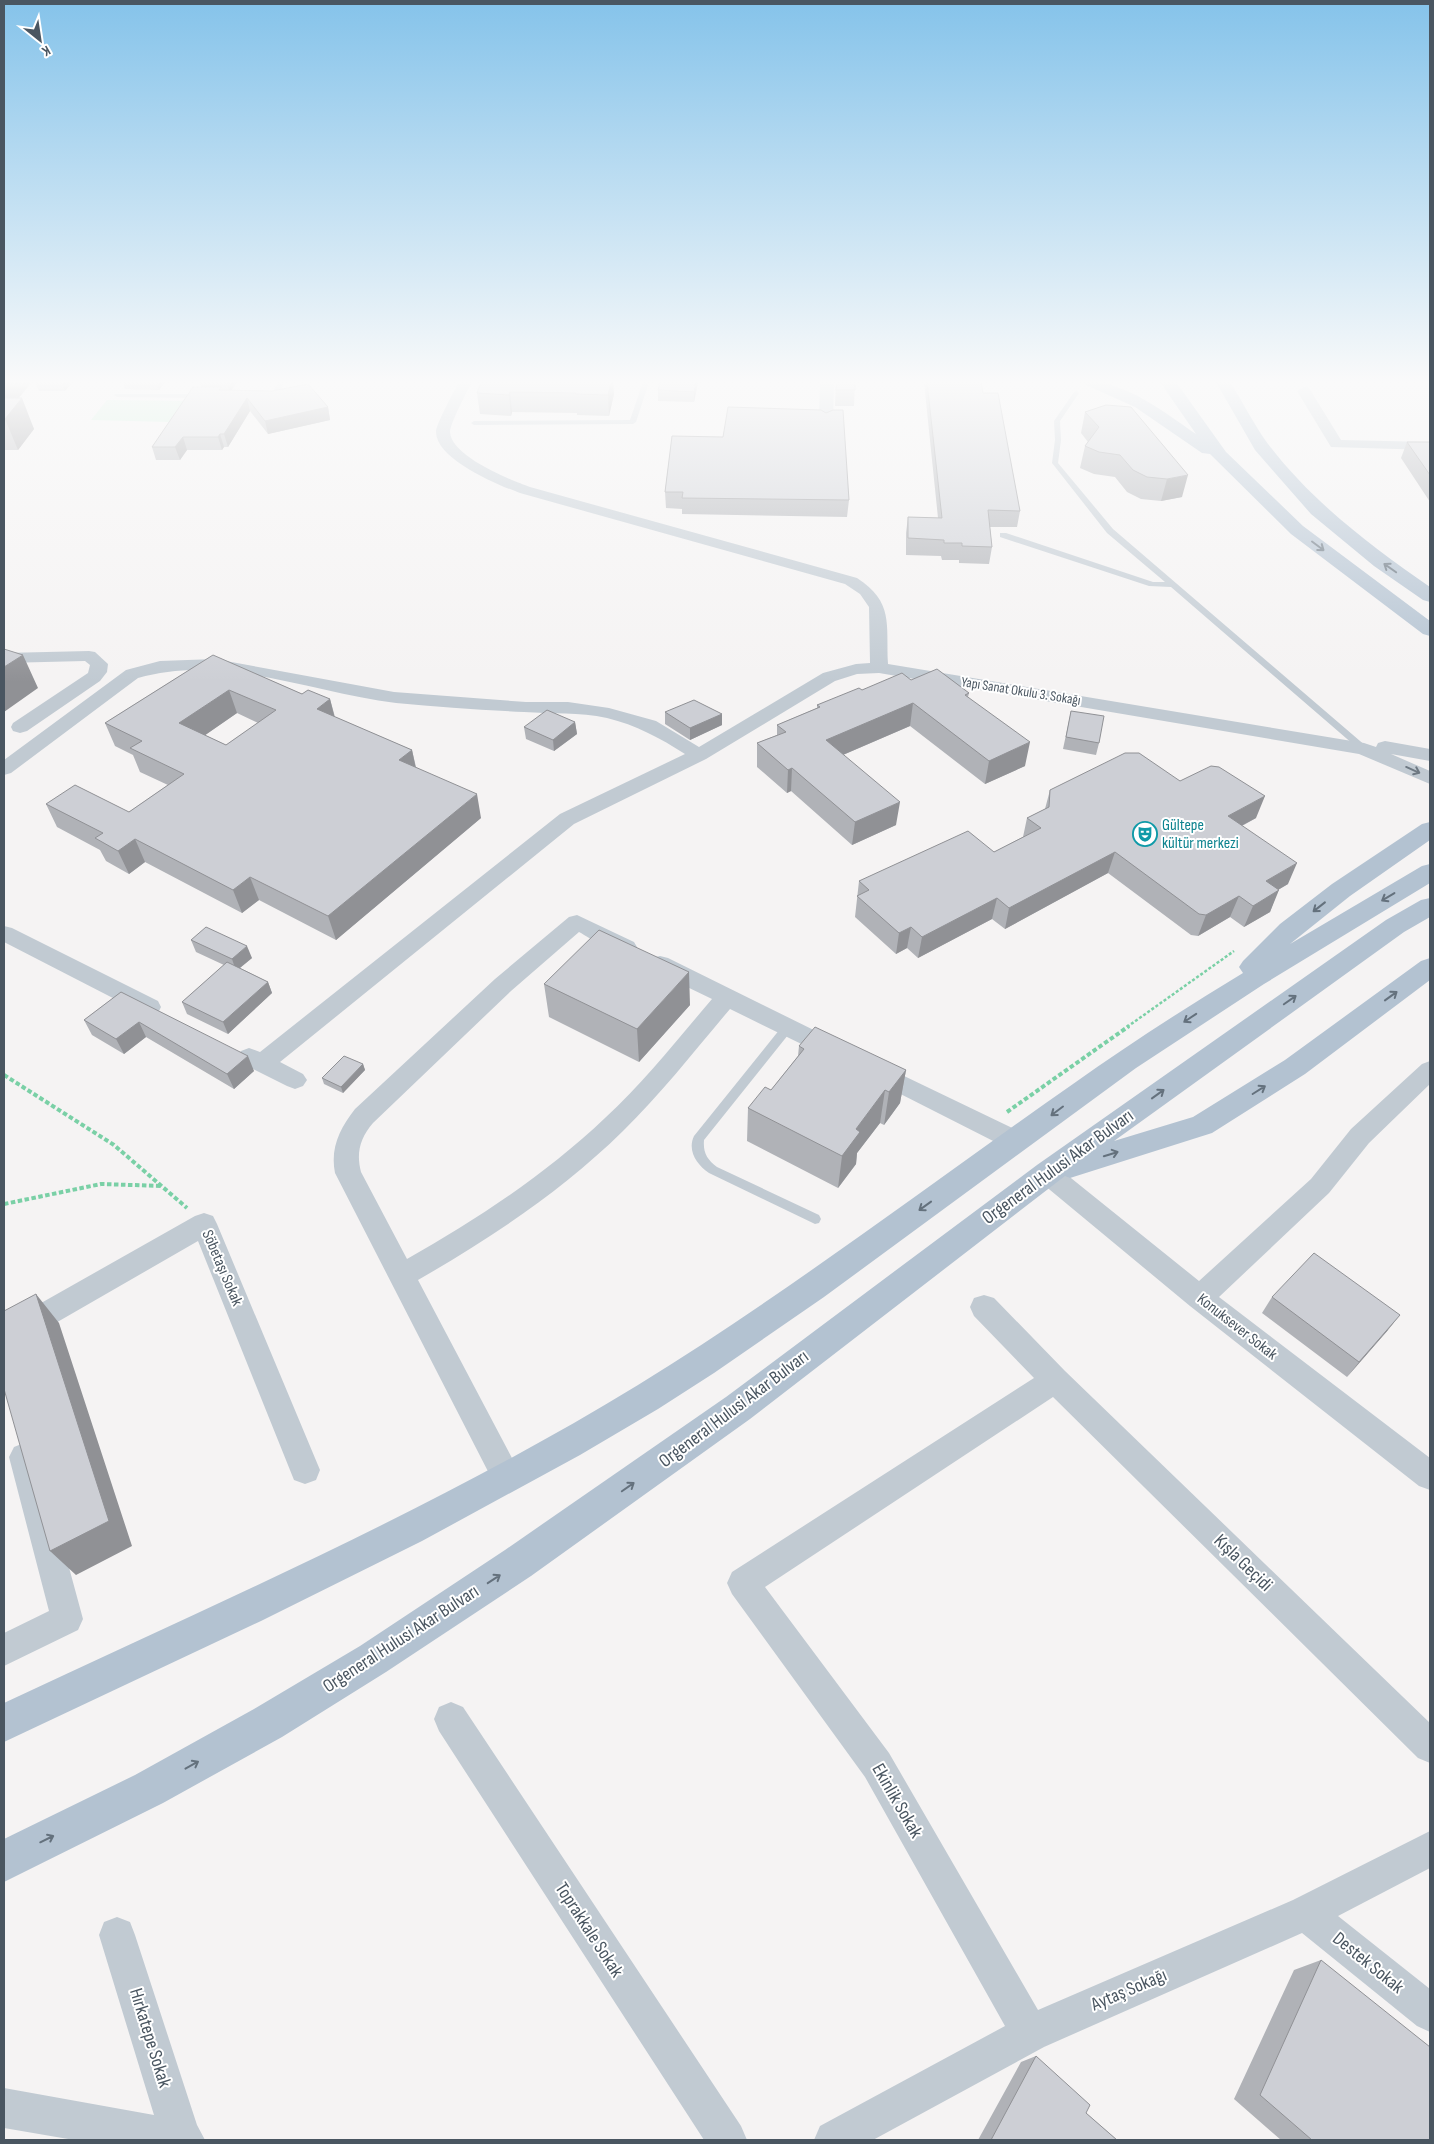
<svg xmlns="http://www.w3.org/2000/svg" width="1434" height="2144" font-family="'Sofia Sans Condensed',sans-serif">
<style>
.green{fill:#c3f1d5}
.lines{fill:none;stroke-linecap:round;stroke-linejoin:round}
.path-far1{stroke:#7ad0a6;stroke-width:2.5;stroke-dasharray:3 2;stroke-linecap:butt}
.path{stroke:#7ad0a6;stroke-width:4;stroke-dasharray:4.5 2.5;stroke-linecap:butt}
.lane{fill:#c1cad2;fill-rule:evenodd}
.street{fill:#c1cad2;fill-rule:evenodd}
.primary{fill:#b3c2d1;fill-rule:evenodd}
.wall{fill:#b0b2b7;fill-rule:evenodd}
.shaded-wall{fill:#909195}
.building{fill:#cdcfd5;stroke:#909195;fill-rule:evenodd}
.oneway{stroke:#64717d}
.oneway2{stroke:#6e7983}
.labels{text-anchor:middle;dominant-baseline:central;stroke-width:4;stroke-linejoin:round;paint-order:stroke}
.far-street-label{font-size:14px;fill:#4a5661;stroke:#fff}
.culture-label{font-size:16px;fill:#0d838f;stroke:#fff;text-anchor:start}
.street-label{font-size:16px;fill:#4a5661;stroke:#fff}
.near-street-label{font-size:19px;fill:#4a5661;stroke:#fff}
</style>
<rect width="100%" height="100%" fill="#f5f3f3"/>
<!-- green -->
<path class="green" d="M 107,400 L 184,401 L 170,422 L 91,420 Z"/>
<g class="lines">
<!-- path-far1 -->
<path class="path-far1" d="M 1127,1027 L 1234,951"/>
<!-- path -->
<path class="path" d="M 4,1075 L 114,1145 L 187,1208
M 1007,1112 L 1129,1026
M 4,1204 L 101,1184 L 162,1186"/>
<!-- lane -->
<path class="lane" d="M 279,382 L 285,382 L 275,398 L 263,398 L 263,396 L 271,395 Z
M 643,382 L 649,382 L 636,422 L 633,424 L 474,425 L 471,423 L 474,421 L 630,420 Z
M 1076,391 L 1079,393 L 1060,421 L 1061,440 L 1058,463 L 1113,529 L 1367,747 L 1367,751 L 1361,751 L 1171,587 L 1149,586 L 1000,537 L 1000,533 L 1006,533 L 1153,582 L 1165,582 L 1107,533 L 1052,463 L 1055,440 L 1054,421 L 1074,392 Z
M 115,394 L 201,394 L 204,396 L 201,398 L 117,397 L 114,395 Z
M 788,1023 L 793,1027 L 792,1030 L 704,1140 C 703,1153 707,1159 717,1167 L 819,1215 L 821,1219 L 819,1223 L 815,1224 L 709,1173 C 697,1165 687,1151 694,1136 L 784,1024 Z"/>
<!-- street -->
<path class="street" d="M 459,382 L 472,382 C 467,391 450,424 450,432 C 451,456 510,480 530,487 L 857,578 C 894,602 886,624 888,664 L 1364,743 L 1376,747 L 1378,743 L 1385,741 L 1430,749 L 1430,761 L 1391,754 L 1430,771 L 1430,784 L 1359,754 L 879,673 L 857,674 L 835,681 L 706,759 L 574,824 L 280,1062 L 303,1074 L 307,1080 L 303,1086 L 295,1089 L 287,1086 L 241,1063 L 237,1057 L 241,1051 L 249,1048 L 260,1052 L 560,814 L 685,754 C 660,738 636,725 607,718 C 579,712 552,714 524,712 C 481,710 438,707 396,703 C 311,693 223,653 138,678 L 11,773 L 4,775 L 4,760 L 126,670 L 160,661 L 215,659 L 394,692 L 526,702 L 568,702 L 609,708 L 656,721 L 699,747 L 823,673 L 856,664 L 870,663 L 869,607 L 860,594 L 845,584 L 520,493 C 498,485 435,459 436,431 C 437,423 454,391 459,382 Z
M 820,382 L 834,382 L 833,423 L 826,427 L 819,423 Z
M 1304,387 L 1309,388 L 1341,440 L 1430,442 L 1430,450 L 1331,447 L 1297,391 Z
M 89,651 L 95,652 L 108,664 L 107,672 L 100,681 L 27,731 L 20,733 L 13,731 L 11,727 L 13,723 L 88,673 L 90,665 L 85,661 L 4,663 L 4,653 Z
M 577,915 L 634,942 L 637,947 L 634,952 C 616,958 594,940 579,932 L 511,991 L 373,1123 C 360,1138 356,1153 361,1172 L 407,1259 C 478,1219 546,1174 605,1118 C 644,1082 677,1040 712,999 L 652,970 L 649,964 L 652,958 L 660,956 L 668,958 L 844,1045 L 848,1051 L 844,1057 L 836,1060 L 828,1057 L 730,1009 C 695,1050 662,1093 623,1131 C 562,1191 491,1238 418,1280 L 522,1477 L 518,1487 L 507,1491 L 496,1487 L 335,1173 C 330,1148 340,1128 355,1109 L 495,979 L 569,917 Z
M 4,926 L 12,928 L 158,1001 L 161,1007 L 158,1013 L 150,1015 L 142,1013 L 4,942 Z
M 1430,1061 L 1430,1084 L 1369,1143 L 1329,1193 L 1219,1297 L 1430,1458 L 1430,1490 L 1419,1486 L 1190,1306 L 1038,1180 L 1034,1173 L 1038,1166 L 1047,1163 L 1056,1166 L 1199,1281 L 1311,1179 L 1351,1129 L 1422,1064 Z
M 875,1062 L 1025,1134 L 1028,1141 L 1025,1148 L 1016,1151 L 1007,1148 L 867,1077 L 863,1071 L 867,1065 Z
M 204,1213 L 213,1216 L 217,1224 L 320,1470 L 316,1480 L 305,1484 L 294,1480 L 198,1241 L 14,1347 L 4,1350 L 4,1324 L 195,1216 Z
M 984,1295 L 994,1298 L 1065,1371 L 1430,1723 L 1430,1763 L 1418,1758 L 1053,1397 L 765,1587 L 889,1753 L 1038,2010 L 1293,1900 L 1430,1831 L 1430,1868 L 1338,1916 L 1430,1989 L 1430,2032 L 1417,2026 L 1302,1933 L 1044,2047 L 873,2140 L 814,2140 L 820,2126 L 1005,2026 L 865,1777 L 732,1594 L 727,1583 L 732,1572 L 1034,1378 L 974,1316 L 970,1307 L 974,1298 Z
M 24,1443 L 34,1447 L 39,1457 L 83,1619 L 78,1630 L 4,1666 L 4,1633 L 49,1611 L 9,1457 L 14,1447 Z
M 451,1702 L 463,1707 L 741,2126 L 747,2140 L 704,2140 L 439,1731 L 434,1719 L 439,1707 Z
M 117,1917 L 130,1922 L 135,1935 L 197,2125 L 205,2140 L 74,2140 L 4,2128 L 4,2088 L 154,2115 L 99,1935 L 104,1922 Z"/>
<!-- primary -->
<path class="primary" d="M 1083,382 C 1122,378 1165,413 1196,434 L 1160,382 L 1176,382 L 1226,452 L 1303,526 L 1430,621 L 1430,636 L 1423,634 L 1291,534 L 1210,454 L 1202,453 L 1135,407 L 1086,385 Z
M 1216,382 L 1230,382 C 1243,402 1254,425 1268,444 C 1312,502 1371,546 1430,587 L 1430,602 L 1423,600 L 1374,566 L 1311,514 L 1255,450 Z
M 1430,822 L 1430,840 L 1350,896 L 1290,944 L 1422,866 L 1430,864 L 1430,883 L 1264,984 L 1136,1068 L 824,1297 L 714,1373 L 658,1409 L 580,1455 L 422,1541 L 261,1621 L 4,1742 L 4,1703 C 217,1603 437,1508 638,1385 C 789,1292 928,1185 1073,1084 C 1128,1045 1185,1008 1243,973 L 1239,967 L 1243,961 L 1280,924 L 1332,884 L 1422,824 Z
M 1430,898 L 1430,917 L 1404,932 L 1114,1141 L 1193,1117 L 1285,1060 L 1421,961 L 1430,958 L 1430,980 L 1305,1074 L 1212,1133 L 1070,1178 L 1065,1176 L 750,1419 L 531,1576 L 386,1672 L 282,1737 L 163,1803 L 4,1882 L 4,1839 L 135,1775 L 254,1709 L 360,1646 L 505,1550 L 726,1397 L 1037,1165 L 1386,920 L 1421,900 Z"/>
</g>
<!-- wall -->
<path class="wall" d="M 4,382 L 18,398 L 34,429 L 18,450 L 4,450 Z
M 35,382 L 72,382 L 65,391 L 39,391 Z
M 123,382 L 165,382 L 159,390 L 125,389 Z
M 199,382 L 237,382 L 231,391 L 328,407 L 330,420 L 268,434 L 250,411 L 228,447 L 224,447 L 222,450 L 187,450 L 180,460 L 156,460 L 152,447 L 201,387 Z
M 481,382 L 613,382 L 614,394 L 609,416 L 577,415 L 577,413 L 512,412 L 511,416 L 480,414 L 477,393 Z
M 698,382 L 694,402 L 658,401 L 658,390 Z
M 835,382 L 855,382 L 854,406 L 835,406 L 836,382 Z
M 924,382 L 981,382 L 983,393 L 1020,511 L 1017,527 L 990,527 L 992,547 L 989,564 L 959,563 L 959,560 L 942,560 L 941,556 L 906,555 L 906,533 L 908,517 L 938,518 Z
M 1106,405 L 1182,497 L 1161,501 L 1141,499 L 1127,492 L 1115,477 L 1094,474 L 1080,468 L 1085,446 L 1088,442 L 1081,433 L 1085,412 Z
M 672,436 L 849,500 L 847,517 L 682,514 L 682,509 L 666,508 L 665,492 Z
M 1407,442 L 1430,442 L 1430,502 L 1401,458 Z
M 213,655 L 302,694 L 330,699 L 335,717 L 412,750 L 416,767 L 481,818 L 336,940 L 259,900 L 242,913 L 145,862 L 129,874 L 106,861 L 100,850 L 57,827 L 46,804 L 129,812 L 168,785 L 140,772 L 133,755 L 115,746 L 105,723 ZM 237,713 L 258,723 L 226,745 L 205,735 Z
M 911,680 L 969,693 L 968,697 L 1025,766 L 985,784 L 910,726 L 843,755 L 896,825 L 852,845 L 791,791 L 787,793 L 757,767 L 757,743 L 777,735 L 777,725 L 817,708 L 817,705 L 862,690 Z
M 1071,711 L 1099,743 L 1096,755 L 1063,749 Z
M 665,712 L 722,714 L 722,725 L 690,740 L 665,724 Z
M 575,722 L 577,734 L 554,751 L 526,739 L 524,727 Z
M 1180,781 L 1256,818 L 1242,826 L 1288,884 L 1278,890 L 1270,912 L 1244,927 L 1230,917 L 1198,936 L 1191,935 L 1108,873 L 1005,929 L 992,919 L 918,958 L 907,948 L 896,954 L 855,917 L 859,881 L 994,852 L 1023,837 L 1027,818 L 1045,809 L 1050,790 Z
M 191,940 L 252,958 L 240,968 L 268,982 L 272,993 L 228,1034 L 187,1014 L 182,1002 L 224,965 L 196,952 Z
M 544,984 L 690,1005 L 639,1062 L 549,1017 Z
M 121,992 L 254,1071 L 234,1089 L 146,1037 L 124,1054 L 92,1035 L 84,1020 Z
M 799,1046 L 906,1070 L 900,1103 L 884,1125 L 880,1123 L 857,1153 L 856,1164 L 838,1188 L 747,1141 L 748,1108 L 771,1090 L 798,1056 Z
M 363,1064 L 365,1070 L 343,1093 L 324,1084 L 322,1078 Z
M 1272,1297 L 1388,1330 L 1347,1377 L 1262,1313 Z
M 1321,1960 L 1430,2140 L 1281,2140 L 1234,2099 L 1294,1970 Z
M 1036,2056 L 1086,2113 L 1117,2140 L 978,2140 L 1021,2062 Z"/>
<!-- shaded-wall -->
<path class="shaded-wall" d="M 4,382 L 32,382 L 4,416 Z
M 61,382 L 72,382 L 65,391 Z
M 156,382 L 165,382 L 159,390 Z
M 227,382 L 237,382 L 230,393 Z
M 611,382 L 613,382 L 614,394 L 609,416 L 608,395 Z
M 696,382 L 698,382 L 694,402 L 694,392 Z
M 510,392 L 512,412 L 511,416 L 509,395 Z
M 22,398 L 34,429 L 18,450 L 5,419 Z
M 247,398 L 250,411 L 228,447 L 224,434 Z
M 328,407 L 330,420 L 268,434 L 265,421 Z
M 220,434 L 224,447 L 222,450 L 218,437 Z
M 183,437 L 187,450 L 180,460 L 175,447 Z
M 1188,475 L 1182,497 L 1161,501 L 1167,479 Z
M 23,655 L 38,688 L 4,712 L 4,667 Z
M 229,690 L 237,713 L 188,747 L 179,723 Z
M 330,699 L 336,723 L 317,709 Z
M 913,703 L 910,726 L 824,763 L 826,740 Z
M 722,714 L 722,725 L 690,740 L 690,728 Z
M 575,722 L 577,734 L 554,751 L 553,740 Z
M 1030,742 L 1025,766 L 985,784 L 989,761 Z
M 412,750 L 417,774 L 399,760 Z
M 792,768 L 791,791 L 787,793 L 788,770 Z
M 477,794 L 481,818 L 336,940 L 328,916 Z
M 1265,796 L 1256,818 L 1220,837 L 1228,816 Z
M 900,802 L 896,825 L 852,845 L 855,822 Z
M 135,839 L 145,862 L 129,874 L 118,851 Z
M 1115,852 L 1108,873 L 1005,929 L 1009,908 Z
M 1297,863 L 1288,884 L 1257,902 L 1266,881 Z
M 250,877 L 259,900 L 242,913 L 233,890 Z
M 1279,890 L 1270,912 L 1244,927 L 1253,906 Z
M 1239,896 L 1230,917 L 1198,936 L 1206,915 Z
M 997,898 L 992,919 L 918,958 L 922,937 Z
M 911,927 L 907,948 L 896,954 L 899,933 Z
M 247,946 L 252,958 L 236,971 L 232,959 Z
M 689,972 L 690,1005 L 639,1062 L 637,1029 Z
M 268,982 L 272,993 L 228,1034 L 223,1022 Z
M 139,1022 L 146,1037 L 124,1054 L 116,1039 Z
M 248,1056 L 254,1071 L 234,1089 L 227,1074 Z
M 363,1064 L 365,1070 L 343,1093 L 341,1087 Z
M 906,1070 L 900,1103 L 884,1125 L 889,1092 Z
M 885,1090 L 880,1123 L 857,1153 L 856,1164 L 838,1188 L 842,1156 L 856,1129 Z
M 36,1294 L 59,1323 L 132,1546 L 76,1575 L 50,1551 Z
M 1400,1315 L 1388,1330 L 1347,1377 L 1359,1362 Z"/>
<!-- building -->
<path class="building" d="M 481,382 L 611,382 L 608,395 L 575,394 L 576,393 L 510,392 L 509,395 L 477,393 Z
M 660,382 L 696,382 L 694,392 L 658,390 Z
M 837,382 L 855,382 L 855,390 L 836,390 Z
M 927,382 L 981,382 L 983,393 L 998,393 L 1020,511 L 988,510 L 992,547 L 962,546 L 962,543 L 944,543 L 944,540 L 908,538 L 908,517 L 942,518 Z
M 308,384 L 328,407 L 265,421 L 247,398 L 224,434 L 220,434 L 218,437 L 183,437 L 175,447 L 152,447 L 193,387 L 221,387 L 219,390 L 272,391 Z
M 4,398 L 22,398 L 5,419 L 4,419 Z
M 1106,405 L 1131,407 L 1188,475 L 1167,479 L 1147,477 L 1133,470 L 1120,455 L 1099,452 L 1085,446 L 1099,427 L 1085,412 Z
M 728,407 L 821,410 L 826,413 L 833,410 L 843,410 L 849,500 L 682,498 L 683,492 L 665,492 L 672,436 L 723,437 Z
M 1407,442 L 1430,442 L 1430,475 Z
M 4,649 L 23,655 L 4,667 Z
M 213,655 L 302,694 L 308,690 L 330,699 L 317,709 L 412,750 L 399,760 L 477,794 L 328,916 L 250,877 L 233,890 L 135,839 L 118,851 L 95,838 L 103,833 L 46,804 L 75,785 L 129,812 L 184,774 L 130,748 L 142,741 L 105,723 ZM 229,690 L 276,710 L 226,745 L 179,723 Z
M 937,669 L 969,693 L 965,695 L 1030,742 L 989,761 L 913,703 L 826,740 L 900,802 L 855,822 L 792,768 L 788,770 L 757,743 L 786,732 L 777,725 L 820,707 L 817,705 L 859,688 L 862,690 L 902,673 L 911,680 Z
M 694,700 L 722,714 L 690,728 L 665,712 Z
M 547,710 L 575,722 L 553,740 L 524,727 Z
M 1071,711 L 1104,716 L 1099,743 L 1066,737 Z
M 1125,753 L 1139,753 L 1180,781 L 1211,766 L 1219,767 L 1265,796 L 1228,816 L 1297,863 L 1266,881 L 1279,890 L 1253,906 L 1239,896 L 1206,915 L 1199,914 L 1115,852 L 1009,908 L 997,898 L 922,937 L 911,927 L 899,933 L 857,896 L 869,890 L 859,881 L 968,831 L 994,852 L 1041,828 L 1027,818 L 1049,807 L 1050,790 Z
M 206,927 L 247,946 L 232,959 L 191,940 Z
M 599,930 L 689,972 L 637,1029 L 544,984 Z
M 227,962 L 268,982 L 223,1022 L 182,1002 Z
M 121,992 L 248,1056 L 227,1074 L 139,1022 L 116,1039 L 84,1020 Z
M 815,1027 L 906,1070 L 889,1092 L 885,1090 L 856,1129 L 860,1132 L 842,1156 L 748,1108 L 765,1087 L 771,1090 L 804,1049 L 799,1046 Z
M 344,1056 L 363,1064 L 341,1087 L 322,1078 Z
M 1314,1253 L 1400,1315 L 1359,1362 L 1272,1297 Z
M 36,1294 L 109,1521 L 50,1551 L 4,1389 L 4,1311 Z
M 1321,1960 L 1430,2047 L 1430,2140 L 1312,2140 L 1260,2095 Z
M 1036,2056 L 1090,2105 L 1086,2113 L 1117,2140 L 991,2140 Z"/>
<!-- one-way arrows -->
<defs><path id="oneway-shaft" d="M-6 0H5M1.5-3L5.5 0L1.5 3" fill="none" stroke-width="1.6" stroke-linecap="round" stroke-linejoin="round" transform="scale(1.25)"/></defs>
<g class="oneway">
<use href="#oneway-shaft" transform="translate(1318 546) rotate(37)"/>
<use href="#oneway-shaft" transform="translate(1390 568) rotate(-145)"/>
<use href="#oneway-shaft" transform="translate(1388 897) rotate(149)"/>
<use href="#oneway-shaft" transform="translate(1319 907) rotate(142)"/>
<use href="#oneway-shaft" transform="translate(1391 996) rotate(-36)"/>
<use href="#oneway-shaft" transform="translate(1290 1000) rotate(-35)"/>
<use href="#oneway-shaft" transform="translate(1190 1018) rotate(146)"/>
<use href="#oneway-shaft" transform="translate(1259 1090) rotate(-32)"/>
<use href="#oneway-shaft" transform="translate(1158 1094) rotate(-36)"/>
<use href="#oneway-shaft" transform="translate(1057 1111) rotate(143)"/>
<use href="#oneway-shaft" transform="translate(1111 1154) rotate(-17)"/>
<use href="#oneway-shaft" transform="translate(925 1206) rotate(144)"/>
<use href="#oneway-shaft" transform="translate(628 1487) rotate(-35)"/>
<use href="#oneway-shaft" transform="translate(494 1579) rotate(-33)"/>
<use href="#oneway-shaft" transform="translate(192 1765) rotate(-29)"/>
<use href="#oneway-shaft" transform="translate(47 1839) rotate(-26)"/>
</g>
<use class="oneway2" href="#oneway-shaft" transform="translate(1413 770) rotate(24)"/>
<!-- sky -->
<linearGradient id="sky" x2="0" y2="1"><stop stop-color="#85c3ea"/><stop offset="0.56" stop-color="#fafafa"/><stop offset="1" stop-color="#fafafa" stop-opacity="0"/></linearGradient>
<rect width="1434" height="682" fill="url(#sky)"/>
<!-- icons -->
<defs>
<symbol id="theatre-ring" viewBox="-11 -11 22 22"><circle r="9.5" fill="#fff" stroke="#0f9aa8" stroke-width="1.5"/><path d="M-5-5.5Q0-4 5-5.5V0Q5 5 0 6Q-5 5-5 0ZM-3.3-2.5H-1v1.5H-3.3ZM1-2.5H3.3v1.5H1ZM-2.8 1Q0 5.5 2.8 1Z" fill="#0f9aa8"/></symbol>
</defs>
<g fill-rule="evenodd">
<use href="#theatre-ring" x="1131" y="820" width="28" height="28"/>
</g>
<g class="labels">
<!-- far-street labels -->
<g class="far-street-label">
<text transform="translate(1021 691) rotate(9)">Yapı Sanat Okulu 3. Sokağı</text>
</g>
<!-- culture labels -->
<g class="culture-label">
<text x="1162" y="825">Gültepe<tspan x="1162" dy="18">kültür merkezi</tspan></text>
</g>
<!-- street labels -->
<g class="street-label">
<text transform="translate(222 1268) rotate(67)">Söbetaşı Sokak</text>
<text transform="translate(1237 1327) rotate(38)">Konuksever Sokak</text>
</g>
<!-- near-street labels -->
<g class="near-street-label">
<text transform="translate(1058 1167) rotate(-36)">Orgeneral Hulusi Akar Bulvarı</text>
<text transform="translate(734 1409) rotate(-37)">Orgeneral Hulusi Akar Bulvarı</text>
<text transform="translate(1243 1563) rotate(44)">Kışla Geçidi</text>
<text transform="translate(401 1639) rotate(-33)">Orgeneral Hulusi Akar Bulvarı</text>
<text transform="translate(897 1801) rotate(60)">Ekinlik Sokak</text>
<text transform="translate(589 1930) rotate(57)">Toprakkale Sokak</text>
<text transform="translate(1368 1963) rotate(39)">Destek Sokak</text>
<text transform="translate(1129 1990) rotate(-23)">Aytaş Sokağı</text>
<text transform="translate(150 2038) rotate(73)">Hırkatepe Sokak</text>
</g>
</g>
<!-- border -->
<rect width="1434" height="2144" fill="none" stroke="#4a5661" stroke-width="10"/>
<!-- north arrow -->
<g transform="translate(40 40) rotate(150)" stroke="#ffffff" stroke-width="4" paint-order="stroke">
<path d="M0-4L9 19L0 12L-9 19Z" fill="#4a5661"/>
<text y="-8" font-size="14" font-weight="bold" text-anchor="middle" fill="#4a5661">K</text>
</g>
</svg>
